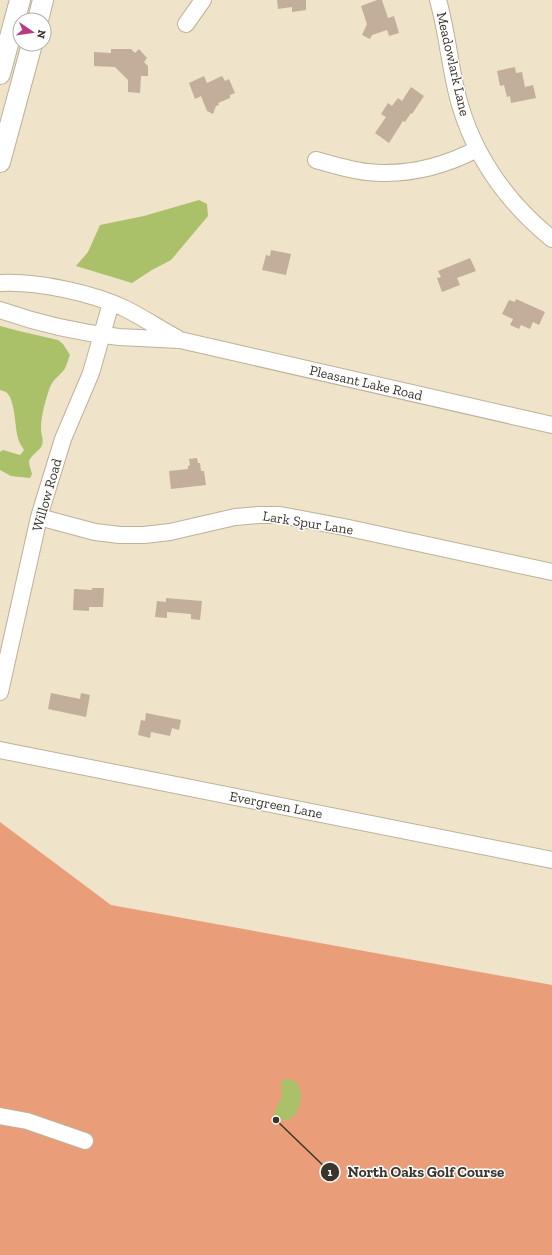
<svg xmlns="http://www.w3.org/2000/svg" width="552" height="1255" font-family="'Zilla Slab',serif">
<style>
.green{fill:#e99e79}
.water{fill:#aac16a}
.building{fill:#c2ae9b}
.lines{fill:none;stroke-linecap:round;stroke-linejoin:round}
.minor-casing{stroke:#bdb19a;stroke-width:18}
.major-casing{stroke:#bdb19a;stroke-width:22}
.minor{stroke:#fff;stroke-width:16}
.major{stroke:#fff;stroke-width:20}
.labels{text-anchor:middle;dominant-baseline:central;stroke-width:3;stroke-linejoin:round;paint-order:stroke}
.street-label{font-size:14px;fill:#3b362d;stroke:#fff}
.leader{fill:none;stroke:#3b362d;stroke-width:1.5}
.callout-dot{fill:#3b362d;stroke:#fff;stroke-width:1.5}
.mark-label{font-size:12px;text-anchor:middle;font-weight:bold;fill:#fff}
.callout-label{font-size:15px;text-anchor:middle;font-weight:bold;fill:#3b362d;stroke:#fff;stroke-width:3;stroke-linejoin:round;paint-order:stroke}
</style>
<rect width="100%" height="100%" fill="#efe3ca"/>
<!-- green -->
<path class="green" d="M 0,822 L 111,905 L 552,985 L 552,1255 L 0,1255 Z"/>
<!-- water -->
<path class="water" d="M 199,200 L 207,204 L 208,216 L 171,260 L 152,270 L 132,283 L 76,266 L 88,252 L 100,225 L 144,216 Z
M 0,326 L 19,331 L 58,340 L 63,344 L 70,355 C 68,360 67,365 64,370 C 58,377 52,380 49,390 C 45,402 41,416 41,429 C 41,435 44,439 42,445 C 40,451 30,455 29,462 C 29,465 31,470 32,474 L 30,478 L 11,476 L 0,470 L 0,452 L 3,450 L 20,455 L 24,450 C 22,446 19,443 18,438 C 15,428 15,398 6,392 C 4,391 2,391 0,390 Z
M 283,1079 C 286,1079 290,1079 293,1080 C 305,1086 302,1106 295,1115 C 292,1117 289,1119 287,1121 L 278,1117 L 274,1113 L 282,1096 L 281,1085 Z"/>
<!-- building -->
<path class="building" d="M 277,0 L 306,0 L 306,10 L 292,12 L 292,7 L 278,9 Z
M 377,0 L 382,0 L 388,18 L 394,16 L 399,33 L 389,36 L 387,30 L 372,35 L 370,39 L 362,35 L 367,24 L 361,6 Z
M 111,49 L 131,49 L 135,53 L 139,49 L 147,58 L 144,62 L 148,66 L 148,76 L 141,76 L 140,93 L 128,92 L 128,80 L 115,67 L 94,66 L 94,52 L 111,53 Z
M 515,67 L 516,73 L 522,72 L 525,87 L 533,85 L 536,98 L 511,103 L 510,96 L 507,97 L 504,85 L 500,86 L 497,71 Z
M 204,76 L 207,83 L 222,76 L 225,81 L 229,79 L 235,93 L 230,95 L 230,98 L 218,103 L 219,105 L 216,106 L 213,114 L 207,111 L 201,96 L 195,99 L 189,83 Z
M 411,87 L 424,96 L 412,114 L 411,113 L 405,122 L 403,121 L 389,143 L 375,133 L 386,117 L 381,114 L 388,103 L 392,106 L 398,98 L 402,101 Z
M 271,250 L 291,254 L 286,275 L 262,270 L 266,255 L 270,256 Z
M 470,258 L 476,271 L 457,278 L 460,285 L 442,292 L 437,278 L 441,277 L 438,271 Z
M 516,299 L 545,312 L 539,325 L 533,322 L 530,329 L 521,325 L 519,329 L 510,325 L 513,319 L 502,314 L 509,300 L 515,302 Z
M 197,458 L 198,463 L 200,463 L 201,471 L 204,471 L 206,485 L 171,489 L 169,471 L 188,469 L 188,466 L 190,465 L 189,459 Z
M 92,588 L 104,588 L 103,607 L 89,607 L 89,611 L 73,610 L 74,589 L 92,590 Z
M 166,598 L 202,601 L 200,620 L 191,619 L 191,614 L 167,612 L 167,618 L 155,617 L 157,601 L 166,602 Z
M 51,693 L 80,699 L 81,693 L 90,695 L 86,717 L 48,709 Z
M 146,713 L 181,720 L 179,730 L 172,728 L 170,736 L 151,732 L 150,738 L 138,735 L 141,720 L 145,721 Z"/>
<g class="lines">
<defs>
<path id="minor" d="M 438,0 C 448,35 450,71 460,105 C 476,159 509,204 552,239
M 186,24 L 203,0
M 316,160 C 333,165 350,170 367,172 C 407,176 443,167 477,149
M 0,283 C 37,281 93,293 126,309 C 144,318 160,329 177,338
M 0,310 C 37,323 81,333 119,337 C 140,338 160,339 180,340 L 552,425
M 39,517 L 95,532 L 120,535 L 144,535 L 170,532 L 235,517 L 258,515 L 280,515 L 344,527 L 552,572
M 0,692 L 39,517 L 63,439 L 91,373 L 111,303
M 0,750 L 552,860
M 0,1116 L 27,1121 L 85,1141"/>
<path id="major" d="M 38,20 L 43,0
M 0,74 L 20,0
M 0,162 L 32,44"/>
</defs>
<!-- minor casing -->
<use href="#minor" class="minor-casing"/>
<!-- major casing -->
<use href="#major" class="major-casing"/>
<!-- minor -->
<use href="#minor" class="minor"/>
<!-- major -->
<use href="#major" class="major"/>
</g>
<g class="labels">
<!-- street labels -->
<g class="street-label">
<text transform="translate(453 64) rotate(77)">Meadowlark Lane</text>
<text transform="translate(366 383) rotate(13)">Pleasant Lake Road</text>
<text transform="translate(47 495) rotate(-74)">Willow Road</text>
<text transform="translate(308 523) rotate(9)">Lark Spur Lane</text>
<text transform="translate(276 805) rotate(11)">Evergreen Lane</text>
</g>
</g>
<!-- callouts -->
<path class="leader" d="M276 1120L330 1172"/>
<g class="callout-dot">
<circle cx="276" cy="1120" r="4"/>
<circle cx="330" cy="1172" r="10"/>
</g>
<g class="mark-label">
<text x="330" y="1176">1</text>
</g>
<g class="callout-label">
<text x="426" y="1177">North Oaks Golf Course</text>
</g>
<!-- north arrow -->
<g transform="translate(32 32) rotate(103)"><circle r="19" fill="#ffffff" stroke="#b1afab"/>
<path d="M0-3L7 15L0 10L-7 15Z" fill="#bd3980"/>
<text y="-6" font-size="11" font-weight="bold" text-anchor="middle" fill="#3b362d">N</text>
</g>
</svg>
